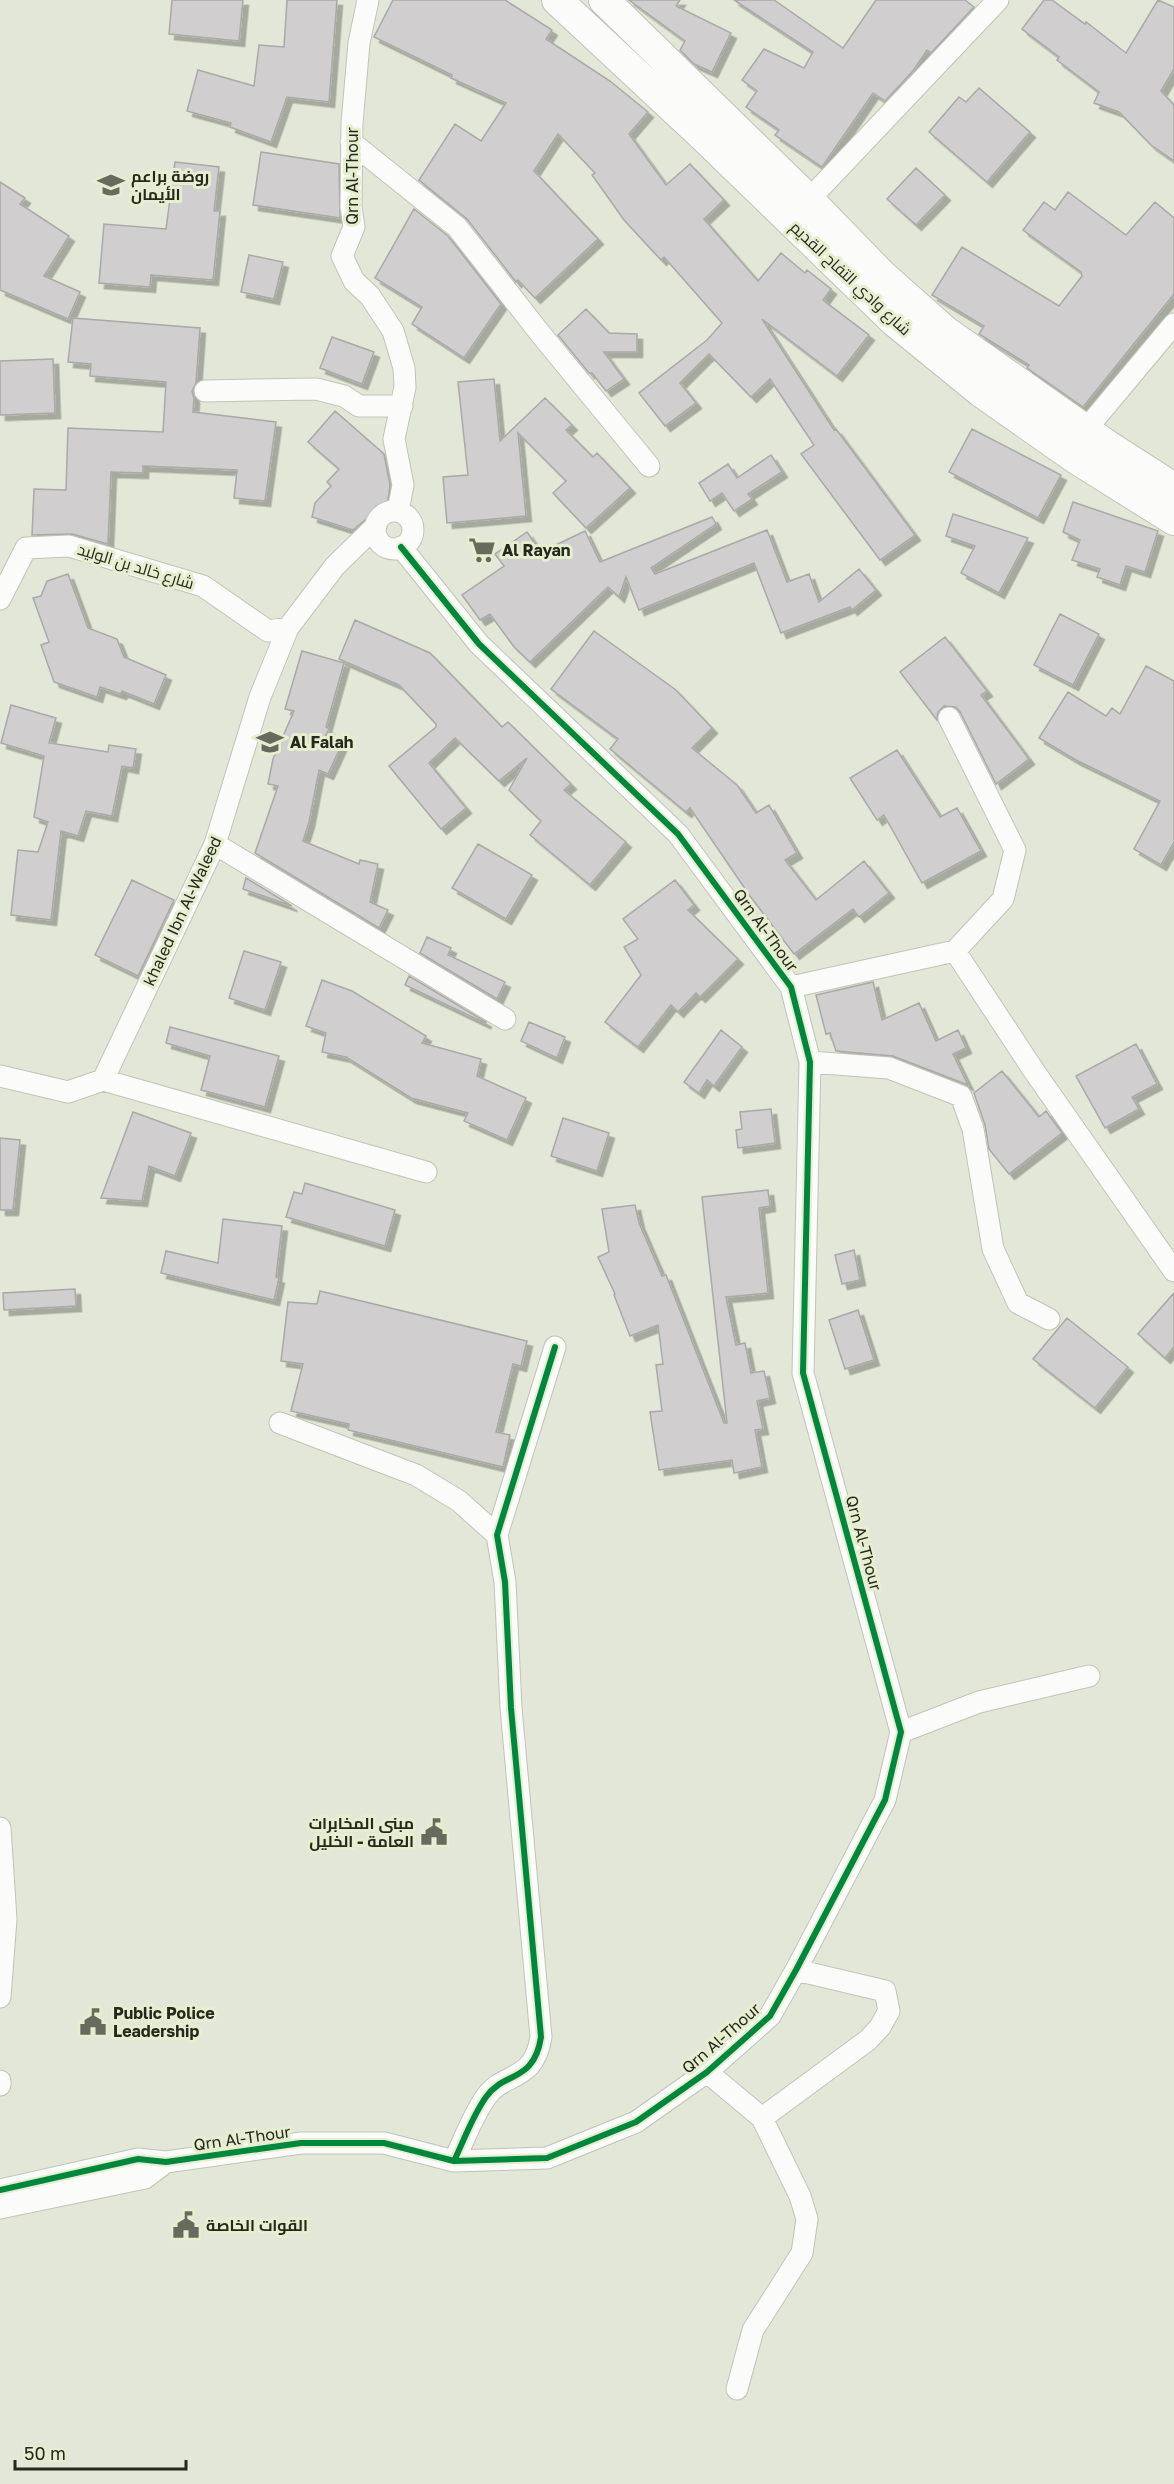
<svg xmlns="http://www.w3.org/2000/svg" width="1174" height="2484" font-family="'Golos Text',Cairo,sans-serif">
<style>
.building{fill:#d0cecf;stroke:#a9a9a6;stroke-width:1.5;filter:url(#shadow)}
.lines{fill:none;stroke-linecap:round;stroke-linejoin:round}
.street-casing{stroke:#c0c4b8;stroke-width:23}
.secondary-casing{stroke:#c0c4b8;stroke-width:32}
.street{stroke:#fbfbf9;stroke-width:21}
.secondary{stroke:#fbfbf9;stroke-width:30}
.cycleway-casing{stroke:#e6eed0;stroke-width:10}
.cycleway{stroke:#00873e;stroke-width:6}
.labels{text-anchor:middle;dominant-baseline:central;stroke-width:6;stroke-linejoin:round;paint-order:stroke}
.poi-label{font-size:16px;font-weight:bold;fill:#25281d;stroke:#e6eed0;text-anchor:start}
.street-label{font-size:16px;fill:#25281d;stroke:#e6eed0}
</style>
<defs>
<filter id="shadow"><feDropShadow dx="5.5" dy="5.5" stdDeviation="0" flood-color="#0004"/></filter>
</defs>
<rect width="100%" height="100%" fill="#e2e7d7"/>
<!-- building -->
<path class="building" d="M 172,0 L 243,0 L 239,41 L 169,34 Z
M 287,0 L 337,0 L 329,102 L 287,97 L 271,142 L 230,127 L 231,123 L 187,111 L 198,70 L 254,86 L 259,45 L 284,47 Z
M 393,0 L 505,0 L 552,30 L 546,39 L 610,81 L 648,112 L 629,134 L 666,185 L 690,164 L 724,200 L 704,219 L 758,281 L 781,253 L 805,273 L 807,270 L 831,289 L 823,300 L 869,335 L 837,376 L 762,319 L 834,430 L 836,429 L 915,535 L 880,560 L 801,454 L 814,445 L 770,379 L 751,397 L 709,354 L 680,383 L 696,403 L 665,426 L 639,393 L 707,340 L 722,323 L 664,257 L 661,260 L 624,220 L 592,175 L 595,173 L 558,134 L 534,171 L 598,239 L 535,298 L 518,280 L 516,282 L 467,219 L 419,180 L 455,124 L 481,141 L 506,103 L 451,78 L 452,75 L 374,37 Z
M 629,0 L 680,0 L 676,6 L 731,33 L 712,72 L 694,64 L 680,50 L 685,41 Z
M 734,0 L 774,0 L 843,48 L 876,0 L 965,0 L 974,7 L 931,53 L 927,50 L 913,71 L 885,101 L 873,93 L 822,167 L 775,135 L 779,130 L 746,107 L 757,91 L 742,80 L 764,49 L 804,68 L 813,52 Z
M 1044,0 L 1052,0 L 1085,24 L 1086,22 L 1126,53 L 1158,0 L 1174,7 L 1174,69 L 1161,91 L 1174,105 L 1174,161 L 1151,145 L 1119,112 L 1094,103 L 1099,92 L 1057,60 L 1059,57 L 1022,29 Z
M 979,88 L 1030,132 L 987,182 L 929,132 L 959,97 L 966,102 Z
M 261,152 L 339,164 L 340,218 L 253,205 Z
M 175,162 L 219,167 L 214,211 L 220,211 L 213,280 L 151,275 L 150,287 L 99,283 L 104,224 L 166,229 Z
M 916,168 L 945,195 L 916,225 L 887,199 Z
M 0,182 L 25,198 L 20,204 L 69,236 L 44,276 L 80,292 L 68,319 L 0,290 Z
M 1068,192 L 1126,235 L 1155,202 L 1174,218 L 1174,294 L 1083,407 L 1027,368 L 1029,365 L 979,334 L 984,326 L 932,295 L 962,247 L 1059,306 L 1082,276 L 1081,272 L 1023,230 L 1044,202 L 1055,210 Z
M 414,209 L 448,236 L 501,304 L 464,358 L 412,324 L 422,307 L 375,278 Z
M 249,255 L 283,262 L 274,299 L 241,292 Z
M 586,309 L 609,333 L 637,334 L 637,352 L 604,352 L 624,379 L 606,391 L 592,373 L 589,373 L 558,335 Z
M 73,318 L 200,328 L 196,383 L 192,391 L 194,398 L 193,412 L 276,422 L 265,501 L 234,498 L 237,470 L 143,466 L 143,473 L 111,472 L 108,544 L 72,534 L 32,535 L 34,489 L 66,490 L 68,428 L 163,432 L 166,382 L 90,376 L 91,364 L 68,362 Z
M 332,337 L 374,352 L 362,384 L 320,368 Z
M 53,359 L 55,413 L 0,415 L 0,361 Z
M 494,379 L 500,441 L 545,398 L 572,425 L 566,430 L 593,457 L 597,453 L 630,488 L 586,528 L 553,493 L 566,481 L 518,433 L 526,516 L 447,523 L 443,477 L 468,475 L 458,382 Z
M 335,411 L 384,454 L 390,485 L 386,515 L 384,516 L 372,514 L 353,530 L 312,517 L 315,503 L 331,486 L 327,482 L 339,469 L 308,442 Z
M 972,429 L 1061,475 L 1038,518 L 949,472 Z
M 771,455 L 782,472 L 748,494 L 752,499 L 734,511 L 722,493 L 710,501 L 699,483 L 728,464 L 737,478 Z
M 1073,502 L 1158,531 L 1145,572 L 1126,566 L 1120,585 L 1097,577 L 1100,569 L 1072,560 L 1080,540 L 1063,532 Z
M 953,514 L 1028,538 L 999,593 L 961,573 L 975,546 L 946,536 Z
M 712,517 L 716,524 L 651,568 L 655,574 L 767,530 L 787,582 L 809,574 L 819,602 L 859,569 L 876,590 L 852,610 L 850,607 L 781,633 L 754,563 L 639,610 L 626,577 L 619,597 L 608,587 L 530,662 L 514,647 L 490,614 L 480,620 L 462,595 L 504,566 L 495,554 L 527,532 L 541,552 L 585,531 L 600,562 Z
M 68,574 L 88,628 L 117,639 L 124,657 L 166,675 L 154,704 L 122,691 L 121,694 L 100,687 L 97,697 L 54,682 L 41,645 L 49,642 L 33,598 L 41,596 L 47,581 Z
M 1060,614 L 1099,634 L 1073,685 L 1034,665 Z
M 355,620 L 430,653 L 502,727 L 508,722 L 571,784 L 564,790 L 626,842 L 590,885 L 530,835 L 541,821 L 509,790 L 527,758 L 499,781 L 455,738 L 429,763 L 466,808 L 441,829 L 389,766 L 436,727 L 436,724 L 399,685 L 339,659 Z
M 594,631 L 676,690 L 712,728 L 692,748 L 737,785 L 756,813 L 769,805 L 797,853 L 785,860 L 816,900 L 864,861 L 889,893 L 859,917 L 853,909 L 794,954 L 750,896 L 690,808 L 686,812 L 610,749 L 618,739 L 551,689 Z
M 945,637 L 987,691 L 981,695 L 1029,759 L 996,784 L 960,712 L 956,707 L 944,706 L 938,712 L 937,720 L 900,672 Z
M 302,651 L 344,663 L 326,727 L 329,729 L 324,739 L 341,746 L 328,774 L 319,770 L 309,822 L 303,841 L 359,864 L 360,860 L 378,864 L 370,902 L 388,910 L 379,928 L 255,853 L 278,786 L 268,784 L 273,759 L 294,711 L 285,709 Z
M 1146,666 L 1174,681 L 1174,842 L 1161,865 L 1134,849 L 1160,801 L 1076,760 L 1039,738 L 1068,692 L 1106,716 L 1112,708 L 1120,714 Z
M 11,705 L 56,718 L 49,743 L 108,752 L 109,745 L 136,749 L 133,768 L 122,766 L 112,816 L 86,811 L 78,836 L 61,831 L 51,920 L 11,915 L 18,850 L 38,852 L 48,822 L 34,817 L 44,756 L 1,743 Z
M 897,750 L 940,817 L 957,808 L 981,851 L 922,883 L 884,815 L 877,820 L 850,778 Z
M 478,844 L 532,875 L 506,919 L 452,888 Z
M 246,878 L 292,906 L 243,889 Z
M 132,880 L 174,900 L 138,976 L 95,955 Z
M 675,880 L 694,905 L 688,910 L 738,959 L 700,997 L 696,993 L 678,1012 L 671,1005 L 638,1047 L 605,1022 L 641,975 L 624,947 L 638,939 L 623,919 Z
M 427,937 L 451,948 L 448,955 L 505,982 L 497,999 L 420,953 Z
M 244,951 L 281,962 L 265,1010 L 229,998 Z
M 409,976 L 486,1022 L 485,1023 L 405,985 Z
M 322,980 L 352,991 L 426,1036 L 422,1043 L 481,1059 L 477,1076 L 526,1098 L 507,1140 L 464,1121 L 468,1113 L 411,1098 L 346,1057 L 322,1052 L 326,1033 L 306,1026 Z
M 873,982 L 882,1020 L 919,1003 L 936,1041 L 958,1030 L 966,1048 L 953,1054 L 968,1085 L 893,1056 L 836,1051 L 830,1033 L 826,1034 L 816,995 Z
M 529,1022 L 565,1037 L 557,1058 L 521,1041 Z
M 170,1027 L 279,1056 L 265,1107 L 201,1090 L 210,1056 L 166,1043 Z
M 721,1030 L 742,1047 L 714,1086 L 707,1080 L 699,1093 L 684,1082 Z
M 1136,1044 L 1157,1084 L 1132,1097 L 1139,1109 L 1105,1128 L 1076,1076 Z
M 1002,1071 L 1039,1117 L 1046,1111 L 1062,1133 L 1009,1174 L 989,1149 L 985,1125 L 974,1093 Z
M 771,1109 L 775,1143 L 738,1148 L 736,1130 L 742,1129 L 740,1112 Z
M 133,1112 L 191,1133 L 175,1176 L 149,1166 L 142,1201 L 101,1198 Z
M 563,1118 L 609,1133 L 597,1171 L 551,1156 Z
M 0,1138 L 20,1140 L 13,1210 L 0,1210 Z
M 305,1183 L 395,1210 L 385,1246 L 286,1217 L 294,1192 L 302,1194 Z
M 768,1190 L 770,1206 L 759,1208 L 768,1293 L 726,1297 L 736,1345 L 745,1343 L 751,1373 L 764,1371 L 770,1398 L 757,1401 L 763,1429 L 755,1430 L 762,1467 L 734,1473 L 732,1460 L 659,1470 L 650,1412 L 662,1411 L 656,1365 L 663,1364 L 658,1325 L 630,1336 L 614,1295 L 615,1294 L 598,1257 L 609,1252 L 602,1209 L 635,1205 L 639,1223 L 662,1276 L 666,1275 L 724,1423 L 727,1423 L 702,1197 Z
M 223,1219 L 282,1226 L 276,1277 L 279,1278 L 274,1300 L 161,1273 L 166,1251 L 218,1263 Z
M 854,1250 L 860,1280 L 842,1284 L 835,1255 Z
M 75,1289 L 76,1306 L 4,1310 L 3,1293 Z
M 320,1291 L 527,1341 L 521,1366 L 513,1364 L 496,1432 L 510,1435 L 503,1467 L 348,1430 L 349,1424 L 291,1411 L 303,1364 L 281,1361 L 288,1302 L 317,1304 Z
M 1174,1293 L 1174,1347 L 1165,1358 L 1138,1334 Z
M 858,1310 L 874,1360 L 845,1369 L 829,1320 Z
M 1067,1318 L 1128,1367 L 1095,1408 L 1033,1359 Z"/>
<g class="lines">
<defs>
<path id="street" d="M 368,0 L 359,43 L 352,123 L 351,207 L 354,227 L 342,256 L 354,281 L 370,296 L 393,331 L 404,368 L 405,387 L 394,439 L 403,485 L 398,511
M 351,142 L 457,227 L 539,332 L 649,466
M 800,209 L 998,0
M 205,391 L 316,389 L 344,396 L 359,406 L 402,406
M 1077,440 L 1174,324
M375 530a19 19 0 1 1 38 0a19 19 0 1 1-38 0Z
M 0,599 L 26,548 L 69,546 L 203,586 L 268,631 L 288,628
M 215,844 L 505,1019
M 955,951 L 1034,1071 L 1174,1271
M 791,987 L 955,951 L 1003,899 L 1015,850 L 949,718
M 810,1062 L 889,1068 L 961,1096 L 973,1129 L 993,1249 L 1018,1303 L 1049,1319
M 0,1076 L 68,1092 L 103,1080 L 215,844 L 260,697 L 288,628 L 335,566 L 376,526
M 103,1080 L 426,1172
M 280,1423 L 416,1475 L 459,1501 L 497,1535
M 901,1732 L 979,1702 L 1089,1676
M 0,1828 L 6,1919 L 0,1997
M 707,2072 L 762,2118 L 800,2196 L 807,2219 L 802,2253 L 753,2330 L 737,2389
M 0,2081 L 0,2085
M 762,2118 L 868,2040 L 880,2027 L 889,2011 L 885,1991 L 796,1970
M 454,2161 C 464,2140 473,2115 486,2097 C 504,2071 534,2083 541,2037 L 511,1708 L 505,1582 L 497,1535 L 555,1347
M 0,2190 L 138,2159 L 166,2162 L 301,2143 L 384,2143 L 454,2161 L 547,2158 L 636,2122 L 707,2072 L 770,2016 L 796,1970 L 885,1800 L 901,1732 L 803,1373 L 810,1062 L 791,987 L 678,834 L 479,644 L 401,547
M 0,2208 L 145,2178 L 166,2162"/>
<path id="secondary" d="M 557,0 L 704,137 L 894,321 L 981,392 L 1075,458 L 1174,520
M 604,0 L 809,200 L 882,275 L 945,331 L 1107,445 L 1174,488"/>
</defs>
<!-- street casing -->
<use href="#street" class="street-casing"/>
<!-- secondary casing -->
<use href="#secondary" class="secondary-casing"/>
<!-- street -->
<use href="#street" class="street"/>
<!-- secondary -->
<use href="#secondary" class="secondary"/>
<defs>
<path id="cycleway" d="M 454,2161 C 464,2140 473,2115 486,2097 C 504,2071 534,2083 541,2037 L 511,1708 L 505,1582 L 497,1535 L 555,1347
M 0,2190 L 138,2159 L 166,2162 L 301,2143 L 384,2143 L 454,2161 L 547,2158 L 636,2122 L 707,2072 L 770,2016 L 796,1970 L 885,1800 L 901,1732 L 803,1373 L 810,1062 L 791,987 L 678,834 L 479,644 L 401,547"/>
</defs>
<!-- cycleway casing -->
<use href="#cycleway" class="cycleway-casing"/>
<!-- cycleway -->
<use href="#cycleway" class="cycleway"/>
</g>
<!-- icons -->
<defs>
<symbol id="school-bare" viewBox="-9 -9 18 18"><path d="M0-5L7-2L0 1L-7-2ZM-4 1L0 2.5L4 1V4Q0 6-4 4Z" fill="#676b5e" stroke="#e6eed0" stroke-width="2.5" paint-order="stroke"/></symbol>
<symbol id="supermarket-bare" viewBox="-9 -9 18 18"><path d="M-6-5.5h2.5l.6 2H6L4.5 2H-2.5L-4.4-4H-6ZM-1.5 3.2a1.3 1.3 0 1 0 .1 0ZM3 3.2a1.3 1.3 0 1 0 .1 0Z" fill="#676b5e" stroke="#e6eed0" stroke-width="2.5" paint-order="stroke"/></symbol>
<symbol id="civic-bare" viewBox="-9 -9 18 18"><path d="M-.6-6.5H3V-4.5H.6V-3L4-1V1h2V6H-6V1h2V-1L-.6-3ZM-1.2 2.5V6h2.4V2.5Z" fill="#676b5e" stroke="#e6eed0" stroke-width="2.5" paint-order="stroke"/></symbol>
</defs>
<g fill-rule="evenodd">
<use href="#school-bare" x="92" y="166" width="38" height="38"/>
<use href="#supermarket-bare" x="463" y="531" width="38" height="38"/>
<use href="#school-bare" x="251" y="723" width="38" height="38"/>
<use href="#civic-bare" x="415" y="1813" width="38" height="38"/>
<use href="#civic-bare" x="74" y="2003" width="38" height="38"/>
<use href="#civic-bare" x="167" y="2206" width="38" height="38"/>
</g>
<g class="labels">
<!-- poi labels -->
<g class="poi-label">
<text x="131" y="176">روضة براعم<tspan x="131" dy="18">الأيمان</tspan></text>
<text x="502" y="550">Al Rayan</text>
<text x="290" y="742">Al Falah</text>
<text x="414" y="1823" text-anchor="end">مبنى المخابرات<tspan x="414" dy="18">العامة - الخليل</tspan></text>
<text x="113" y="2013">Public Police<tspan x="113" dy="18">Leadership</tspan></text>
<text x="206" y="2225">القوات الخاصة</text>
</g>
<!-- street labels -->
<g class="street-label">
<text transform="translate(352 176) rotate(-90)">Qrn Al-Thour</text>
<text transform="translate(851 278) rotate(43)">شارع وادي التفاح القديم</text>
<text transform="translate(136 566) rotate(17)">شارع خالد بن الوليد</text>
<text transform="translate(182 911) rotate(-65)">khaled Ibn Al-Waleed</text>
<text transform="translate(766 930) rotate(54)">Qrn Al-Thour</text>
<text transform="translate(864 1543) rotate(75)">Qrn Al-Thour</text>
<text transform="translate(721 2038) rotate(-41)">Qrn Al-Thour</text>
<text transform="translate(242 2138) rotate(-8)">Qrn Al-Thour</text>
</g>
</g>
<!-- scale -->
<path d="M15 2460v9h171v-9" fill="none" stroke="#25281d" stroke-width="3"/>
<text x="24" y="2460" font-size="18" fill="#25281d" stroke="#e6eed0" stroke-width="4.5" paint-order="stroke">50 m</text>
</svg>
